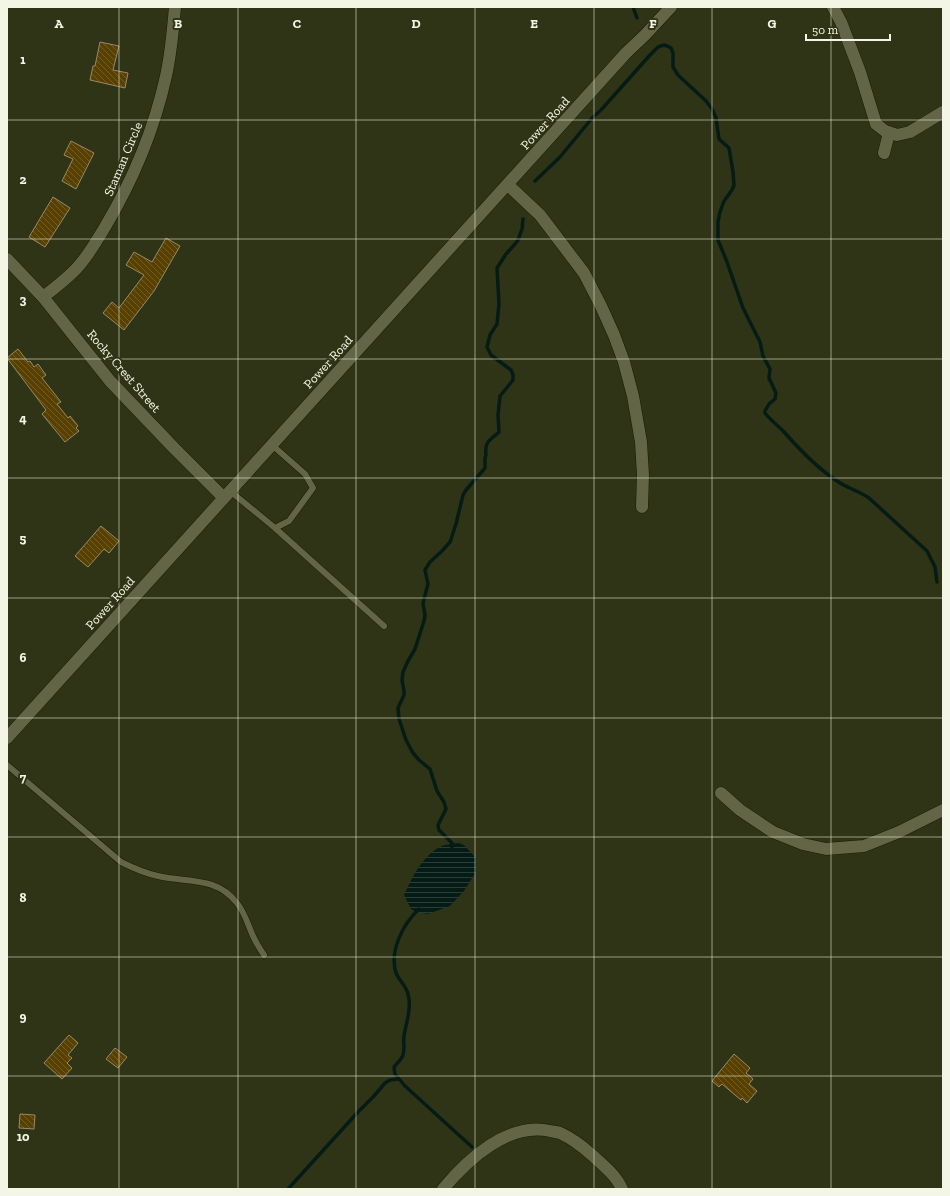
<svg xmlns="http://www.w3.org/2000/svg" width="950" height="1196" font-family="'Zilla Slab',serif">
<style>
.water{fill:url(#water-rules)}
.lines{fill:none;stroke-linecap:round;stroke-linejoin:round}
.stream{stroke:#051c16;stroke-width:3.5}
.building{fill:url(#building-back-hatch);stroke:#98896a}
.lane-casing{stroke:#191b00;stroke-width:7}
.street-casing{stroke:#191b00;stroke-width:13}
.lane{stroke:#626647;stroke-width:6}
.street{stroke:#626647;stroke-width:12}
.grid{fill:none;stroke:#f3f6e4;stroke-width:1;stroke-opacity:0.55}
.labels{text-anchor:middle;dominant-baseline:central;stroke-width:4;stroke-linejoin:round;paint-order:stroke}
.street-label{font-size:13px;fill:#f3f6e4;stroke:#303416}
.grid-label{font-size:13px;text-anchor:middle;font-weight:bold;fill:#f3f6e4;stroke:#303416;stroke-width:4;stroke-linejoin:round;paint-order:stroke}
</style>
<defs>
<pattern id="water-rules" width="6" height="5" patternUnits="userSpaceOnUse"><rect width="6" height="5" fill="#051c16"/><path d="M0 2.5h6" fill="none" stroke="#2a3e38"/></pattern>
<pattern id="building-back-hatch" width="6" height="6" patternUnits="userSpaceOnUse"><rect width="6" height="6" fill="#584001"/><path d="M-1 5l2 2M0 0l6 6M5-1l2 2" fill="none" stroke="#705c26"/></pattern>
</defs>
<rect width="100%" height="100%" fill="#303416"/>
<!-- water -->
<path class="water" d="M 459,843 L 464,845 L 476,858 L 476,872 L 464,891 L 450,906 L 428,914 L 416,912 L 411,909 L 404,895 C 412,878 422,856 440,847 C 445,844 453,844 459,843 Z"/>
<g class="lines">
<!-- stream -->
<path class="stream" d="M 633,7 L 637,18
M 535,181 L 560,157 L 593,117 L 601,110 L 650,55 L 658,47 L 664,45 L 667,46 L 671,48 L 673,53 L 673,67 L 678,75 L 706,101 L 712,109 L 716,118 L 719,139 L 729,148 L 733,172 L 734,185 L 732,190 L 724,201 L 720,212 L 718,222 L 718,240 L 727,262 L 743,308 L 760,342 L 763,356 L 770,369 L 769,378 L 776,393 L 775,399 L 769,404 L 765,411 L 765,413 C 771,421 779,426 785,433 C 800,450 817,468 837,481 C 847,488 859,491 869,498 L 927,551 L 935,567 L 937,582
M 452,847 L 453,844 L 439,830 L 438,825 L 446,809 L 444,802 L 437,791 L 430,769 L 419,760 L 413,753 L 406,740 L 399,719 L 398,708 L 404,695 L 404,691 L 402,680 L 403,672 L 408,661 L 415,649 L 424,621 L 425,615 L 423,603 L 428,584 L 425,570 L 430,562 L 442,551 L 450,542 L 456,524 L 463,495 L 466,490 L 485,468 L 485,458 L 486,455 C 484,441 491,440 499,432 L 498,415 L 500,396 L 513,380 L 513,375 L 511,370 L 491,355 L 487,347 L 490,335 L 497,324 L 499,304 L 497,268 L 506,254 L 515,244 L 518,240 L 522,229 L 523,219
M 419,909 C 403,924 389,951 396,973 C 399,980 406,986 408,994 C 412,1008 406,1023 404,1036 C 403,1042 405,1049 403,1055 C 402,1059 397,1063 394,1067 L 395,1074 L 405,1086 L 472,1147
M 288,1189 L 358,1112 L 374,1096 L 385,1083 L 390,1080 L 398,1079"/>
</g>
<!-- building -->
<path class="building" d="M 100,42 L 119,46 L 113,70 L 128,73 L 125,88 L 90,80 L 93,66 L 95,66 Z
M 71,141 L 94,153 L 76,189 L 62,181 L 73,159 L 64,155 Z
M 53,197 L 70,208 L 45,247 L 29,237 Z
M 166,238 L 180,246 L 154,291 L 124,330 L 103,313 L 112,302 L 119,308 L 144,275 L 126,265 L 134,252 L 152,262 Z
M 18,349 L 28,362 L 30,361 L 34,367 L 38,364 L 46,375 L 42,378 L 61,402 L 57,404 L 68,418 L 70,416 L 78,426 L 76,428 L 79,431 L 65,442 L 42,414 L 46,410 L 7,358 Z
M 101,526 L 119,541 L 109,553 L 104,549 L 88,567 L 75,556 Z
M 69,1035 L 78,1043 L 68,1055 L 72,1058 L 67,1063 L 72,1068 L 62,1079 L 44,1063 Z
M 115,1048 L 127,1057 L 118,1068 L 106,1059 Z
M 734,1054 L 750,1068 L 746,1073 L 753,1079 L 749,1084 L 757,1091 L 747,1103 L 742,1098 L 741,1100 L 722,1084 L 719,1087 L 712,1081 Z
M 20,1114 L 35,1115 L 34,1129 L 19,1128 Z"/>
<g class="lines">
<defs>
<path id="lane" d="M 230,491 L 275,528 L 289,521 L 313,488 L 305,474 L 272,445
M 275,528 L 384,626
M 7,765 L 121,862 C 133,868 144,873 158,876 C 188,883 216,876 237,903 C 245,913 248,925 253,936 C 256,943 260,949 264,955"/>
<path id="street" d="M 833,7 L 841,22 L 860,72 L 876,124 L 885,131 L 897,135 L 910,132 L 943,112
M 884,153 L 889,133
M 508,185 L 540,215 L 584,273 L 601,306 L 614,335 L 624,362 L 633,396 L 641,442 L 643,475 L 642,507
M 7,259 L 43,297 L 110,381 L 174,448 L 224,498
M 43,297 C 55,288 65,280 75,270 C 87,258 96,242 105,227 C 133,180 154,130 166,76 C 171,54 173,30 175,7
M 7,738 L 626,53 L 645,35 L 671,7
M 721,793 L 740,810 L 773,832 L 803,844 L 826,849 L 864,846 L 899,832 L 943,810
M 443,1189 C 468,1159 508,1122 550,1131 C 554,1132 559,1132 562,1134 C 573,1139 583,1147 592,1155 C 603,1165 616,1175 622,1189"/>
</defs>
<!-- lane casing -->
<use href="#lane" class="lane-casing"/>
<!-- street casing -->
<use href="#street" class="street-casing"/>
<!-- lane -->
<use href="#lane" class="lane"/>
<!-- street -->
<use href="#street" class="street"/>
</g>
<!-- grid -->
<path class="grid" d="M 119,7 L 119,1189M 238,7 L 238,1189M 356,7 L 356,1189M 475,7 L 475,1189M 594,7 L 594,1189M 712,7 L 712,1189M 831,7 L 831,1189M 7,120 L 943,120M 7,239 L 943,239M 7,359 L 943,359M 7,478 L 943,478M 7,598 L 943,598M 7,718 L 943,718M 7,837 L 943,837M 7,957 L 943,957M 7,1076 L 943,1076"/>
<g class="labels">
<!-- street labels -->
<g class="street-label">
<text transform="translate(545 123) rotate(-48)">Power Road</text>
<text transform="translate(123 159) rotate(-67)">Staman Circle</text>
<text transform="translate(328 362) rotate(-48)">Power Road</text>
<text transform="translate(124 371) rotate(49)">Rocky Crest Street</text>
<text transform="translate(110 603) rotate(-48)">Power Road</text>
</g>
</g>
<g class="grid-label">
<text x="59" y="28">A</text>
<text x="178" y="28">B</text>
<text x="297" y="28">C</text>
<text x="416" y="28">D</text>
<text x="534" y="28">E</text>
<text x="653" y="28">F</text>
<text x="772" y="28">G</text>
<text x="23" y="64">1</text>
<text x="23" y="184">2</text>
<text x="23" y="304">3</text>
<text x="23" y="423">4</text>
<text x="23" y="543">5</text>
<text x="23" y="662">6</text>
<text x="23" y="782">7</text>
<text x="23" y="902">8</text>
<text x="23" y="1021">9</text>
<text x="23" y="1141">10</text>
</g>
<!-- border -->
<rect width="950" height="1196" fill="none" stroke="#f3f6e4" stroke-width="16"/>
<!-- scale -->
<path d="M806 34v6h84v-6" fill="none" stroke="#f3f6e4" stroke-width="2"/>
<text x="812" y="34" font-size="12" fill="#f3f6e4" stroke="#303416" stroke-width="3" paint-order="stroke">50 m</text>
</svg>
